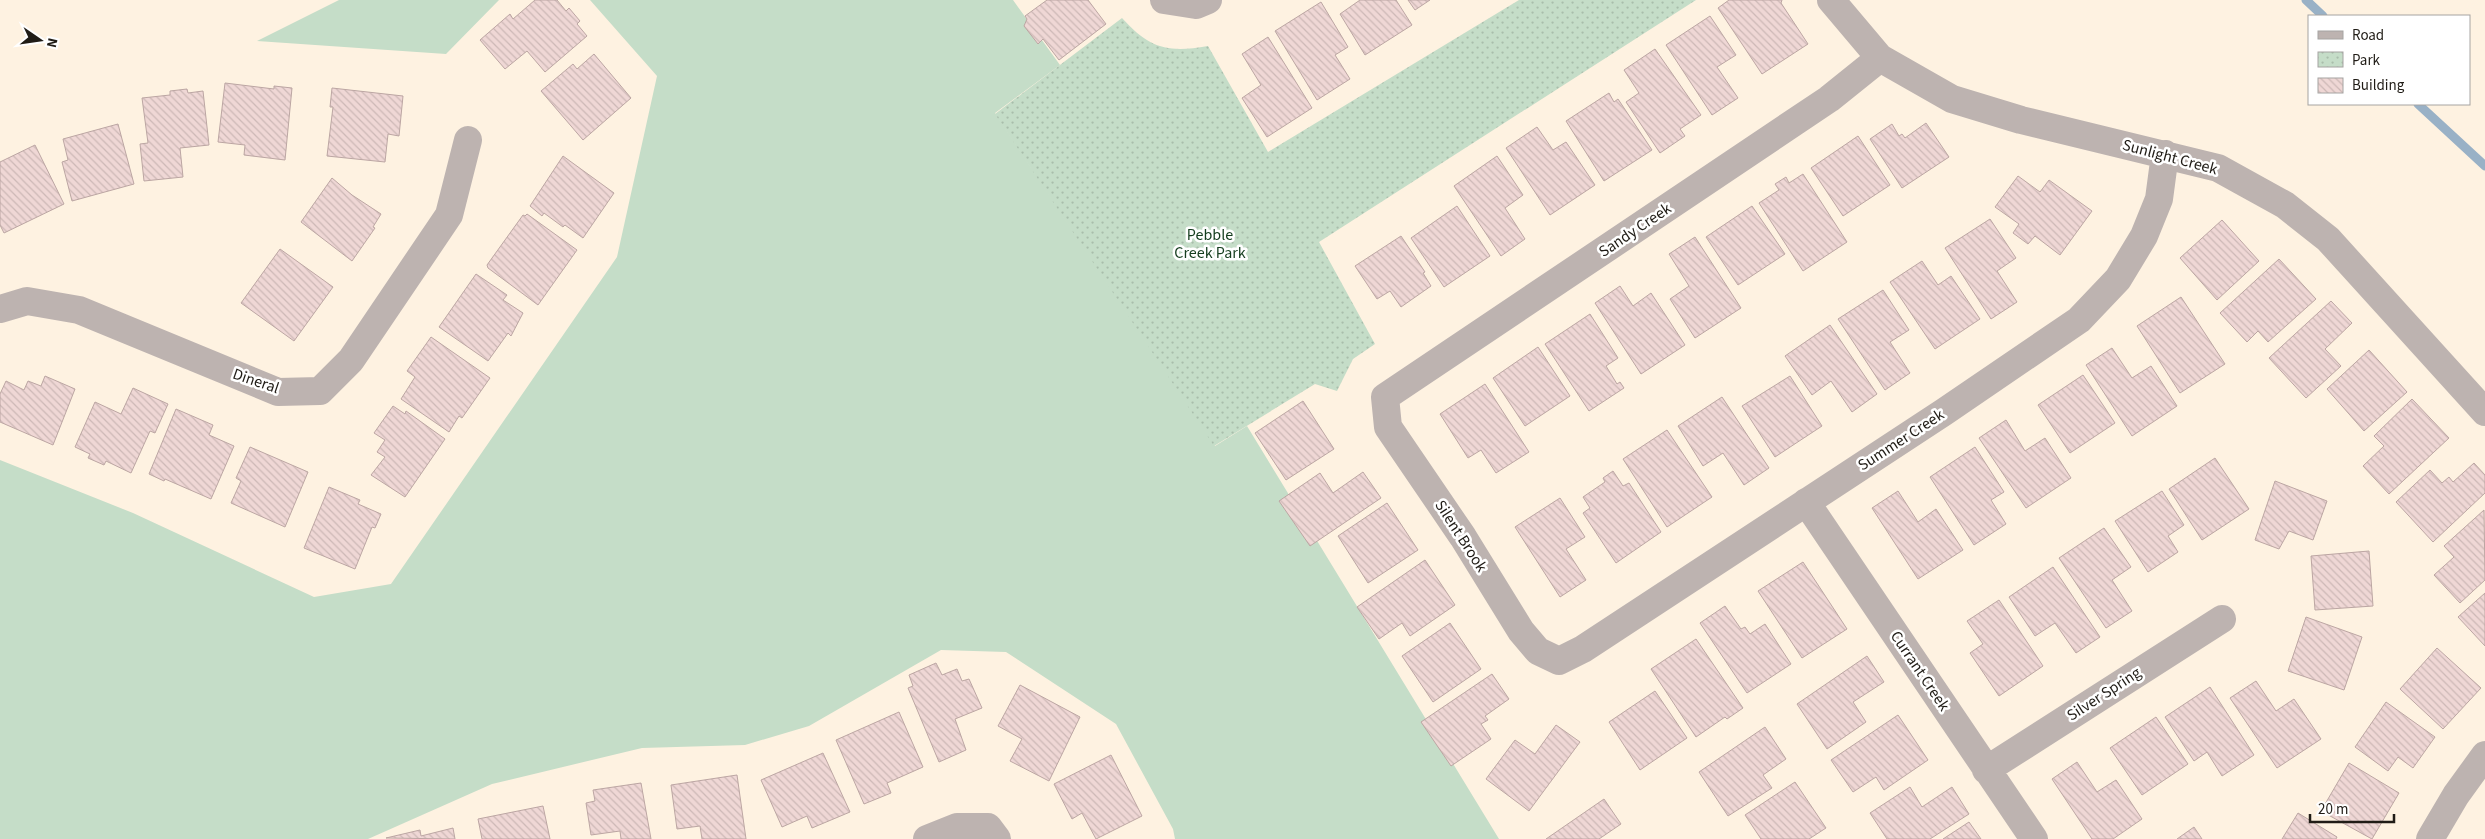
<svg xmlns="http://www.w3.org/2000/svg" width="2485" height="839" font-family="'Source Sans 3',sans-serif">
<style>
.grass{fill:#c5ddc8}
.park{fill:url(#park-dots)}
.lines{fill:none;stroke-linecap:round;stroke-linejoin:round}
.stream{stroke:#99b1c6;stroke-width:9}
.building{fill:url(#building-back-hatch);stroke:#bca6a3}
.minor{stroke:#bdb3b0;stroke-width:28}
.labels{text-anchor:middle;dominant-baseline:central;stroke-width:5;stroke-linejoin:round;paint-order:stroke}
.street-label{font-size:16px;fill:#201c16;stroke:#fff}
.park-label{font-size:16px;fill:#153d1e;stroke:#fff}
</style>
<defs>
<pattern id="park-dots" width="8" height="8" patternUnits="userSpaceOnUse" patternTransform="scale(1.25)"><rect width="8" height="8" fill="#c5ddc8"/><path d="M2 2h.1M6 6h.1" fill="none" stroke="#a9bdab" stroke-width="1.8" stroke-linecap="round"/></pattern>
<pattern id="building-back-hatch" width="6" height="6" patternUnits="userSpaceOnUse" patternTransform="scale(1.25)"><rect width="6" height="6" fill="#efd7d5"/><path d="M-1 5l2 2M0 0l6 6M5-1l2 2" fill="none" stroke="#cdb8b6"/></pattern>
</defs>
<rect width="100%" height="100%" fill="#fef2e1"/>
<!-- grass -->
<path class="grass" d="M 339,0 L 499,0 L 446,54 L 257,41 Z
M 590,0 L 1013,0 L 1060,65 L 995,113 L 1215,446 L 1247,426 L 1499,839 L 1175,839 L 1173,829 L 1116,724 L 1006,652 L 941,650 L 809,726 L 745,745 L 642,748 L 492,784 L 368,839 L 0,839 L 0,460 L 133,513 L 314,597 L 391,584 L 617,257 L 657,76 Z"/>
<!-- park -->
<path class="park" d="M 1519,0 L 1696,0 L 1319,242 L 1375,344 L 1353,359 L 1337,391 L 1315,384 L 1214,446 L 995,114 L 1122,18 C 1150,49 1168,53 1208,46 L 1268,152 Z"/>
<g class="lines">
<!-- stream -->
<path class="stream" d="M 2306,0 L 2323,16
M 2418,104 L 2485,166"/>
</g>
<!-- building -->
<path class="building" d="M 535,0 L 557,0 L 566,11 L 569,8 L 580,21 L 577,24 L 587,36 L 545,72 L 527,51 L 505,69 L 480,40 L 510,14 L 513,19 Z
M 1047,0 L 1088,0 L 1106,24 L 1059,60 L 1043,39 L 1038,44 L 1024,26 L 1027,19 L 1025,16 Z
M 1360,0 L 1396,0 L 1412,25 L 1365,55 L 1340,14 Z
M 1408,0 L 1430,0 L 1415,10 Z
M 1729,0 L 1782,0 L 1781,3 L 1808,44 L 1762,74 L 1718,8 Z
M 1321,2 L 1348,47 L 1335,55 L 1350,79 L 1317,100 L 1275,31 Z
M 1710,16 L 1736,55 L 1717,67 L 1738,98 L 1712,115 L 1666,45 Z
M 1268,37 L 1312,108 L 1267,137 L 1242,98 L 1261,85 L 1242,54 Z
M 1655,49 L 1701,115 L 1680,129 L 1685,136 L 1660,153 L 1626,102 L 1639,93 L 1624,70 Z
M 594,54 L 631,98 L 583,140 L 541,91 L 573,64 L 577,69 Z
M 225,83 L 274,89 L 274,86 L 292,88 L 285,160 L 244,155 L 245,145 L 218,142 Z
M 332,88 L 403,96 L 399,136 L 388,134 L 385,162 L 327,156 L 333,107 L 330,107 Z
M 187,89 L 188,93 L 203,91 L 209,145 L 180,148 L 183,177 L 144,181 L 140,144 L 148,143 L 142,98 L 170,95 L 170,91 Z
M 1609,93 L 1614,102 L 1618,99 L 1652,150 L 1604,181 L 1566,121 Z
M 1926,123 L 1949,157 L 1902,188 L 1870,139 L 1892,124 L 1899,136 L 1902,134 L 1905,138 Z
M 118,124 L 134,184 L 72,201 L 62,162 L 68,160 L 63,139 Z
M 1537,127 L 1553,150 L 1566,142 L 1595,185 L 1550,215 L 1506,148 Z
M 1858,136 L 1890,185 L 1843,216 L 1811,168 Z
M 35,145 L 64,204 L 4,233 L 0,225 L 0,162 Z
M 563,156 L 614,193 L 583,238 L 565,225 L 563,227 L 544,213 L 542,216 L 530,206 Z
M 1497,156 L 1523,195 L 1505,208 L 1525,239 L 1501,256 L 1454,186 Z
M 1803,174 L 1847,242 L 1803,271 L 1759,203 L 1779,190 L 1775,184 L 1786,177 L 1789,183 Z
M 2018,176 L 2040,192 L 2049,180 L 2092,211 L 2060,255 L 2035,236 L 2028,244 L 2013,233 L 2019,224 L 1995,207 Z
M 332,178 L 352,195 L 381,214 L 373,227 L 375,228 L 352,261 L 301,222 Z
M 1457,206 L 1490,256 L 1444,287 L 1411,238 Z
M 1752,206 L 1785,254 L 1738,285 L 1706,237 Z
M 527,214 L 577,250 L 538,305 L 488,268 L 487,265 L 523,215 L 525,216 Z
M 1990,219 L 2016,258 L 1997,271 L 2017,302 L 1991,319 L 1945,248 Z
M 2222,220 L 2259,261 L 2217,300 L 2180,258 Z
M 1401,236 L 1425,272 L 1423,273 L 1431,286 L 1401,307 L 1390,291 L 1377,299 L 1355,266 Z
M 1695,237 L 1741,308 L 1695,338 L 1670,299 L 1689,286 L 1669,254 Z
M 280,249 L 333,287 L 294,341 L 241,303 Z
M 2279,259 L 2316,299 L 2268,342 L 2258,331 L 2247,342 L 2220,313 Z
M 1922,261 L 1938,285 L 1951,276 L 1980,319 L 1935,349 L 1890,282 Z
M 476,274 L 507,295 L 503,300 L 523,313 L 511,336 L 508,333 L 488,361 L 439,327 Z
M 1620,286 L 1633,306 L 1651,293 L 1685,345 L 1641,374 L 1595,303 Z
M 1883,290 L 1909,330 L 1890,342 L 1910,373 L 1885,390 L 1838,319 Z
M 2181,297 L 2225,364 L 2180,393 L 2137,326 Z
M 2331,301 L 2352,323 L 2325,349 L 2341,366 L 2306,398 L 2269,358 Z
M 1590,314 L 1618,358 L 1606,366 L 1617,384 L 1620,382 L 1624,388 L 1589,411 L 1545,344 Z
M 1830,325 L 1877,394 L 1852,412 L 1831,381 L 1812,395 L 1785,356 Z
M 431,337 L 490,378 L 462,418 L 459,416 L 449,432 L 401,399 L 415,377 L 407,371 Z
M 1538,347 L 1570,396 L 1525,426 L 1493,378 Z
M 2112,348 L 2132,378 L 2151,366 L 2177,406 L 2132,436 L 2086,365 Z
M 2369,350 L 2407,392 L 2364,431 L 2327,389 Z
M 2083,375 L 2115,423 L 2070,453 L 2038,405 Z
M 45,376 L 75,389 L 53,445 L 0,422 L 0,394 L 6,381 L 24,390 L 28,381 L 41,386 Z
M 1790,376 L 1822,426 L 1775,457 L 1742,406 Z
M 1485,384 L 1529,452 L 1496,473 L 1481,450 L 1468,458 L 1440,414 Z
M 133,388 L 168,404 L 155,433 L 150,431 L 131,473 L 106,461 L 104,465 L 88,458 L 90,454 L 75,447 L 95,402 L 121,414 Z
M 1722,397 L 1769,468 L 1744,485 L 1723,453 L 1703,466 L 1678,426 Z
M 2412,399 L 2449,438 L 2389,494 L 2363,466 L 2384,446 L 2374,436 Z
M 1303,401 L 1334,449 L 1286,480 L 1255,433 Z
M 393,406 L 405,414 L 406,411 L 445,439 L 405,497 L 371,475 L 385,457 L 377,452 L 385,440 L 374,433 Z
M 176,409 L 213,425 L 209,435 L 234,446 L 211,499 L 165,479 L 164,481 L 149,474 Z
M 2006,420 L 2025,451 L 2045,438 L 2071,478 L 2026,508 L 1979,438 Z
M 1667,430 L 1712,497 L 1667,527 L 1623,459 Z
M 250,447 L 308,472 L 285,527 L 231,503 L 241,481 L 236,478 Z
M 1975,447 L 2004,492 L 1991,500 L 2006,524 L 1974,545 L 1930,477 Z
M 2215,458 L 2249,509 L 2202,540 L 2169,489 Z
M 2474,463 L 2485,475 L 2485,493 L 2433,542 L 2396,502 L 2430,470 L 2442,483 L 2449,477 L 2453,482 Z
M 1613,471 L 1623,486 L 1629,483 L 1661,532 L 1616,563 L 1583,513 L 1590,508 L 1583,497 L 1605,482 L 1603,478 Z
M 1363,472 L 1381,498 L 1310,546 L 1279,501 L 1320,473 L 1333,493 Z
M 2275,481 L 2327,501 L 2313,540 L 2289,531 L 2279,549 L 2255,540 Z
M 329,487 L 360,500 L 358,504 L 381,514 L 375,528 L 372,527 L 355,569 L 304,548 Z
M 1898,491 L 1918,522 L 1936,509 L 1963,550 L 1918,579 L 1872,508 Z
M 2162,491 L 2184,525 L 2168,536 L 2178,552 L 2148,572 L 2115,521 Z
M 1560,498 L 1585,537 L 1566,549 L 1586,580 L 1560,597 L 1515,527 Z
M 1387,503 L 1418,550 L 1368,583 L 1338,536 Z
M 2484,510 L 2485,580 L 2460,603 L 2434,575 L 2454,557 L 2444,546 Z
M 2104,528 L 2131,567 L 2112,580 L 2132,611 L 2106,628 L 2059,558 Z
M 2369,551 L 2373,606 L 2315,610 L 2311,556 Z
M 1425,560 L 1455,605 L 1410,636 L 1402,623 L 1379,639 L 1357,607 Z
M 1803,562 L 1847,629 L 1802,658 L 1758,591 Z
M 2053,567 L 2100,637 L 2076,653 L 2055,623 L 2035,636 L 2009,597 Z
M 2485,593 L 2485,646 L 2458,617 Z
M 1999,600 L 2043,666 L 1999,696 L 1970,653 L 1983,644 L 1967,621 Z
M 1725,606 L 1741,629 L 1745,627 L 1750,634 L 1765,624 L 1791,664 L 1747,693 L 1700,623 Z
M 2306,617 L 2362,637 L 2344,690 L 2288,671 Z
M 1450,623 L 1481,669 L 1433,702 L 1402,656 Z
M 1696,639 L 1743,708 L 1727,719 L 1725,717 L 1696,737 L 1651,669 Z
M 2437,648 L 2481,688 L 2443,729 L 2400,689 Z
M 1867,656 L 1884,682 L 1853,702 L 1866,722 L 1827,749 L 1797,704 Z
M 936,663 L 942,675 L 957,669 L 962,681 L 969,679 L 982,708 L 955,719 L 966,750 L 939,762 L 908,688 L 913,686 L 909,675 Z
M 1492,674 L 1509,699 L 1485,716 L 1488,720 L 1481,724 L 1491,739 L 1451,766 L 1421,722 Z
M 2256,681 L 2276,711 L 2294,699 L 2321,739 L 2277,768 L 2230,698 Z
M 1020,685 L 1080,717 L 1049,781 L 1010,761 L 1022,739 L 998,726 Z
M 2210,687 L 2254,755 L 2222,776 L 2207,752 L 2194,761 L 2165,717 Z
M 1655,691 L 1687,738 L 1640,770 L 1609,722 Z
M 2386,702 L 2435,737 L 2413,768 L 2398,757 L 2388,771 L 2355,747 Z
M 899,712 L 923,767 L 887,783 L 891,793 L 864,804 L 836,740 Z
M 1898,715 L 1928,760 L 1884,790 L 1876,777 L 1853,792 L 1831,760 Z
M 2156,717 L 2188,764 L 2142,795 L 2110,748 Z
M 1556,725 L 1580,742 L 1529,811 L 1486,779 L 1515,740 L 1535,754 Z
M 1765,727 L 1786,759 L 1763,775 L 1772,788 L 1728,816 L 1699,772 Z
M 823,753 L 850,812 L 812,828 L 807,816 L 782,827 L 761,780 Z
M 1111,755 L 1142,816 L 1096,839 L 1082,813 L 1072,819 L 1054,784 Z
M 2077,762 L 2097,792 L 2116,780 L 2142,819 L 2113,839 L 2092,839 L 2052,779 Z
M 2349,763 L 2399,793 L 2372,839 L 2321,811 Z
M 737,775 L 746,839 L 702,839 L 700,826 L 677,829 L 671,785 Z
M 1795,782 L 1826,828 L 1809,839 L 1761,839 L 1745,815 Z
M 641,783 L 651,839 L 621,839 L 620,831 L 591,835 L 586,803 L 595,801 L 593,790 Z
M 1910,787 L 1922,807 L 1952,787 L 1969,814 L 1930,839 L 1887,839 L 1870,813 Z
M 1604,799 L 1621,824 L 1599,839 L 1546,839 Z
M 543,806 L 550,839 L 482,839 L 478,819 Z
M 2298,813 L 2337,837 L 2336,839 L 2282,839 Z
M 1969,822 L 1981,839 L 1943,839 Z
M 2194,827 L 2202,839 L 2177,839 Z
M 453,828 L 455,839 L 386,838 L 420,830 L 421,836 Z"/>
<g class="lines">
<!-- minor -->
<path class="minor" d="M 1164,0 L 1196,5 L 1208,0
M 1831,0 L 1880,58 L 1952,99 L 2021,120 L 2218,168 L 2285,205 L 2328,239 L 2485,412
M 1880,58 L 1829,99 L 1385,397 L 1388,427 L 1463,537 L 1521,631 L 1538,651 L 1559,661 L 1583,649 L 1944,412 L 2079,320 L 2118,279 L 2144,236 L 2159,199 L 2165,154
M 0,309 L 27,301 L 79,310 L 278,392 L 320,391 L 351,360 L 449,215 L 468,140
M 1806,502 L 2034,839
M 1986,770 L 2222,619
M 927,839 L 957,827 L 988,827 L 997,839
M 2430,839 L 2456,795 L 2485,755"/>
</g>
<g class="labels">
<!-- street labels -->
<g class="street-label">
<text transform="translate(2170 157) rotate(15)">Sunlight Creek</text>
<text transform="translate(1635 230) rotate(-34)">Sandy Creek</text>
<text transform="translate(256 381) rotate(19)">Dineral</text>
<text transform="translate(1901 440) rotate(-33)">Summer Creek</text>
<text transform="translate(1461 536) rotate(57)">Silent Brook</text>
<text transform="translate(1920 671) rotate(56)">Currant Creek</text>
<text transform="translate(2104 694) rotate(-33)">Silver Spring</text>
</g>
<!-- park labels -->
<g class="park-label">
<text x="1210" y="235">Pebble<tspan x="1210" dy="18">Creek Park</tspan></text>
</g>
</g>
<!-- legend -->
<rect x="2308" y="15" width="162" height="90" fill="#ffffff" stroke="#a6a4a2"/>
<rect x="2318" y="31" width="25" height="8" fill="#bdb3b0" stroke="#a6a4a2"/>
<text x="2352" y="40" font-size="15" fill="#201c16">Road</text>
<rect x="2318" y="52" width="25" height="15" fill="url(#park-dots)" stroke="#a6a4a2"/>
<text x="2352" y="65" font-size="15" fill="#201c16">Park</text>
<rect x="2318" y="78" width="25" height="15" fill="url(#building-back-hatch)" stroke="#a6a4a2"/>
<text x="2352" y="90" font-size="15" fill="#201c16">Building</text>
<!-- north arrow -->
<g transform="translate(40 40) rotate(103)" stroke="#ffffff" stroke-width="4" paint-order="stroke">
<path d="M0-4L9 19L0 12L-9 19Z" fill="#201c16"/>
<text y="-8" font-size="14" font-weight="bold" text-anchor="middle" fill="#201c16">N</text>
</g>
<!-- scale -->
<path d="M2310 814v8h84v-8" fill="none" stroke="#201c16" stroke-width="2.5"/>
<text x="2318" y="814" font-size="15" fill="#201c16" stroke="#ffffff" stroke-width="4" paint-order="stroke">20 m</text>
</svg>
